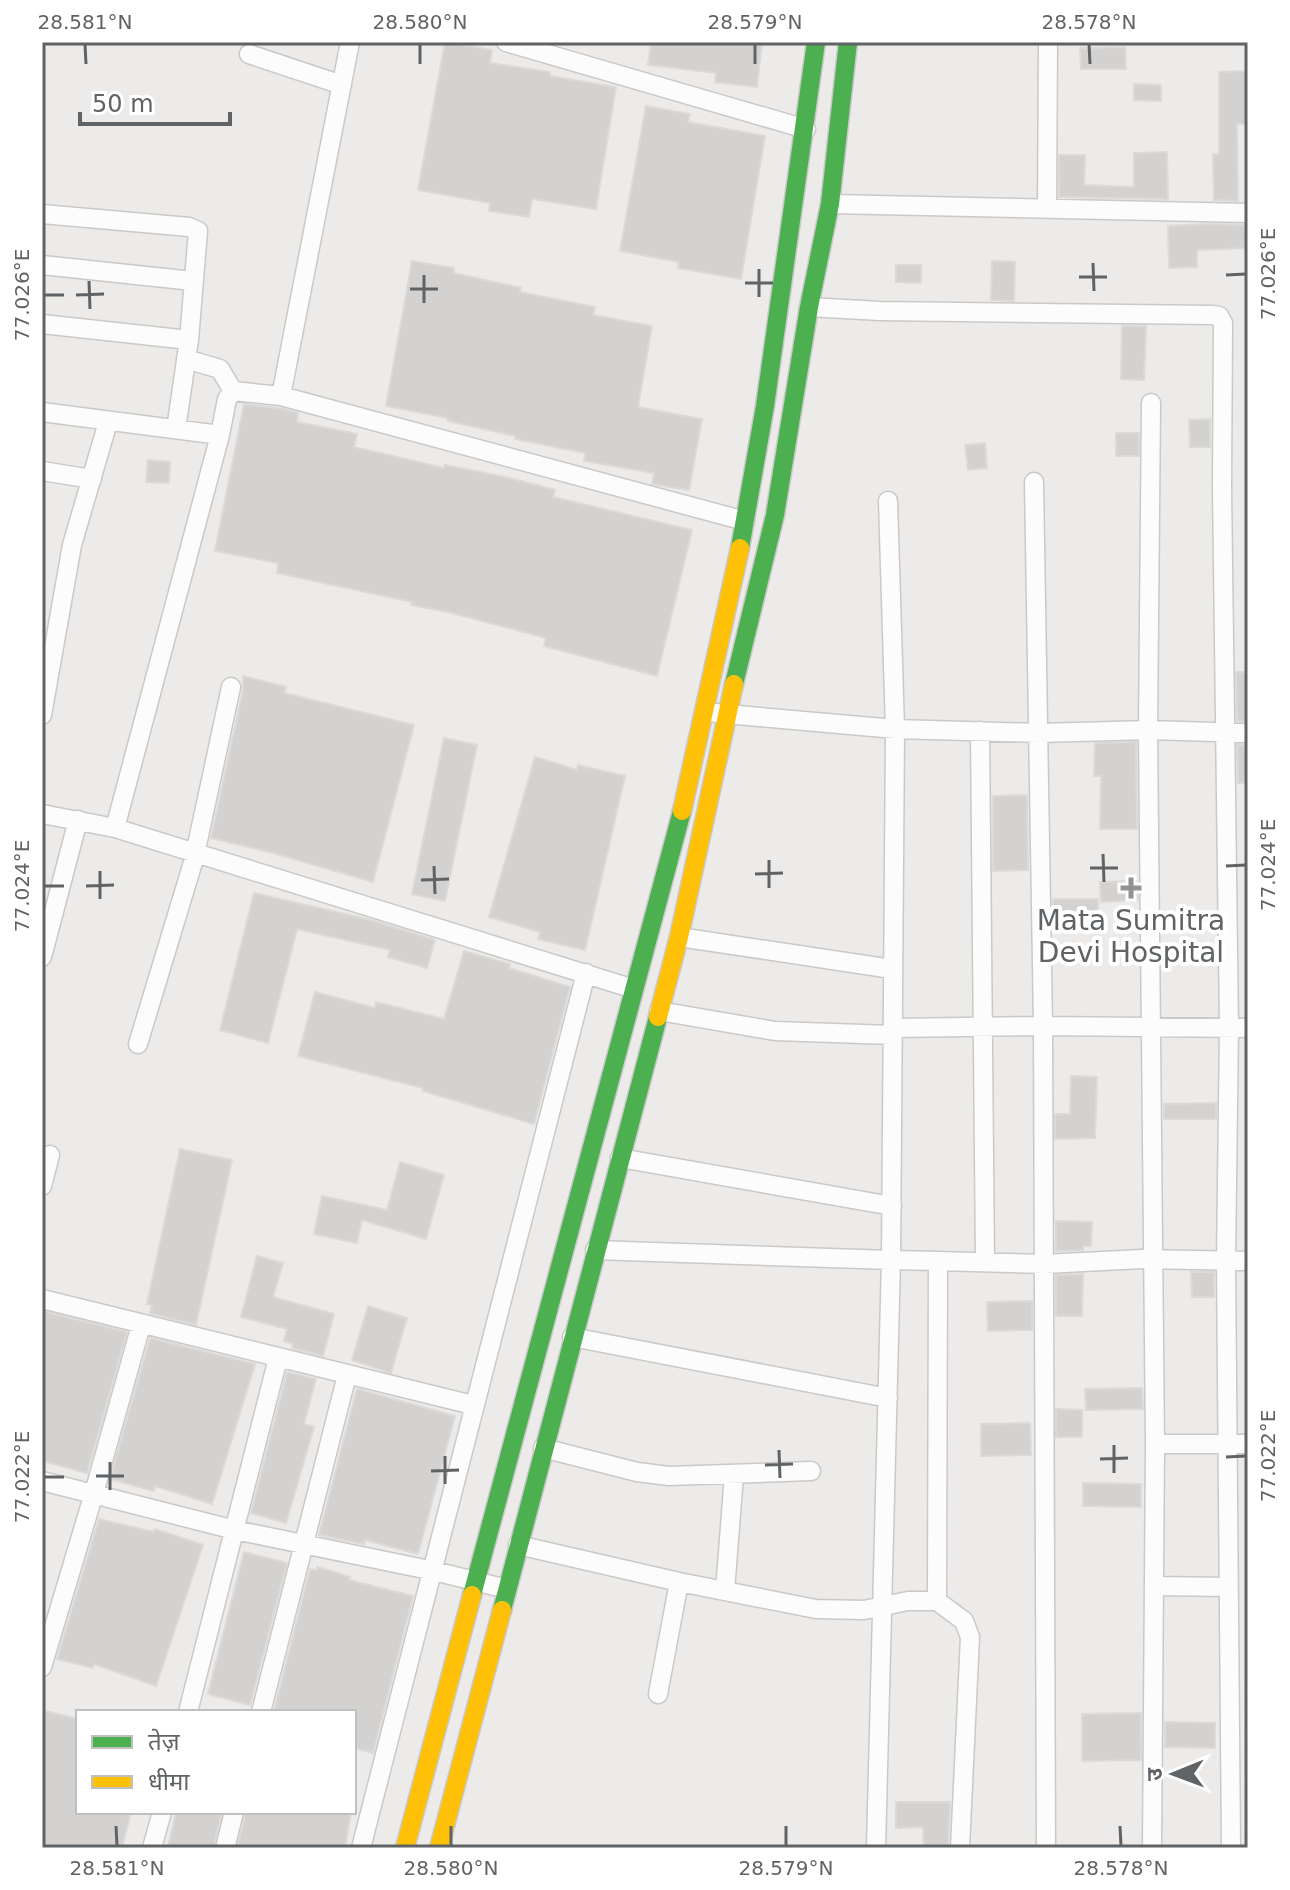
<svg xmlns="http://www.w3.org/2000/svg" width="1290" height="1890" font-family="'DejaVu Sans','Noto Sans Devanagari',sans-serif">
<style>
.building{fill:#d4d2d1;stroke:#dcdad8;stroke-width:2}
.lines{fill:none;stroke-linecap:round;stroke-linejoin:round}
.street-casing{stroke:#cac9c8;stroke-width:21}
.fast-casing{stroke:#c9c9c9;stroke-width:21}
.slow-casing{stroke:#c9c9c9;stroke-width:21}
.street{stroke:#fcfcfc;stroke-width:18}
.fast{stroke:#4caf50;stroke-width:18}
.slow{stroke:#ffc107;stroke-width:18}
.ticks{fill:none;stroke:#5f6365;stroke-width:3}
.poi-dot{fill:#919393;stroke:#fff;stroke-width:3}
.labels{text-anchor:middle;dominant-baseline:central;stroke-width:8;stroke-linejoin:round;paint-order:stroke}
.poi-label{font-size:28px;fill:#5f6365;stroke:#fff}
.neatline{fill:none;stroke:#5f6365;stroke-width:3}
.ticks-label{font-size:20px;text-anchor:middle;fill:#5f6365}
</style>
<rect width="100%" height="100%" fill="#edebe9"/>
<!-- building -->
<path class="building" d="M 445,42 L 492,50 L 490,63 L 550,72 L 550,76 L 616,87 L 596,209 L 532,199 L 529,217 L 489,211 L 490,203 L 418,190 Z
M 651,42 L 762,42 L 757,87 L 715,82 L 716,73 L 648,65 Z
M 1125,47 L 1126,69 L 1081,69 L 1080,48 Z
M 1248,71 L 1248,124 L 1237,124 L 1238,201 L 1214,200 L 1213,154 L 1219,154 L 1219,72 Z
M 1134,84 L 1161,85 L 1161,101 L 1134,100 Z
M 646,106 L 690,114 L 688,122 L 765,136 L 741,279 L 678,268 L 679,262 L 620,251 Z
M 1167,152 L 1168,199 L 1059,197 L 1059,155 L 1085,155 L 1084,185 L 1134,187 L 1134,153 Z
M 1207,224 L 1248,225 L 1248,248 L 1197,250 L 1197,267 L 1169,268 L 1168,226 Z
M 412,261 L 454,268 L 454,273 L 521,288 L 520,292 L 595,307 L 593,315 L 652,326 L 638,407 L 702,419 L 689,490 L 652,484 L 654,473 L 584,461 L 585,453 L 515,439 L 515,436 L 448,421 L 448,418 L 386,406 Z
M 992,261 L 1015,262 L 1014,301 L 991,300 Z
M 896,265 L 921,265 L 921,283 L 896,282 Z
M 1122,326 L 1146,326 L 1144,380 L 1121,379 Z
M 244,404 L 279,408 L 298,413 L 297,422 L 357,434 L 354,447 L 444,468 L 445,465 L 510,478 L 555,490 L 553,497 L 692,530 L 657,676 L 544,646 L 546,638 L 452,613 L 411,605 L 412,602 L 277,573 L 278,563 L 215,551 Z
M 1210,419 L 1210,447 L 1190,447 L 1189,420 Z
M 1116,433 L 1139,433 L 1139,456 L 1116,456 Z
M 985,443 L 987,468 L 968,470 L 965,445 Z
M 148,460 L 170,462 L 169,483 L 146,482 Z
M 1236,672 L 1248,672 L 1248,721 L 1237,721 Z
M 243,676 L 286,687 L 284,693 L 414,725 L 373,882 L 273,853 L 211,838 L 243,690 Z
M 444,738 L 477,745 L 445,901 L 412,894 Z
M 1136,742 L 1137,829 L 1100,829 L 1101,776 L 1094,776 L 1095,743 Z
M 1237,745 L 1248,745 L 1248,783 L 1238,783 Z
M 535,757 L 577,770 L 578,765 L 625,776 L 585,950 L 538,939 L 540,932 L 489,917 Z
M 1027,795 L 1028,870 L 993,871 L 993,796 Z
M 1137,881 L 1138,900 L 1101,902 L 1100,882 Z
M 254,893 L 371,920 L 435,940 L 427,968 L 388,957 L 390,950 L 297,929 L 268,1043 L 220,1030 Z
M 1053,899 L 1098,899 L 1098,919 L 1053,920 Z
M 464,951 L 510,964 L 509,968 L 570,987 L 534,1124 L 423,1091 L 423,1088 L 298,1056 L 315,992 L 375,1008 L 376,1002 L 444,1019 Z
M 1071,1076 L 1097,1077 L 1095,1138 L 1055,1139 L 1055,1114 L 1070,1114 Z
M 1216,1103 L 1216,1119 L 1164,1119 L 1164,1104 Z
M 180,1149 L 232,1160 L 196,1325 L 150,1313 L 152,1305 L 147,1304 Z
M 400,1162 L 444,1175 L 426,1239 L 362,1220 L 357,1243 L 314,1234 L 322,1196 L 387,1210 Z
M 1056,1221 L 1092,1222 L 1091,1246 L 1083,1246 L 1083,1250 L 1056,1251 Z
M 257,1256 L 283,1263 L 273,1297 L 334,1314 L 323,1356 L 292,1348 L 293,1344 L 284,1341 L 287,1329 L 241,1317 Z
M 1191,1272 L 1214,1272 L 1214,1297 L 1192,1297 Z
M 1083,1274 L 1082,1316 L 1056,1316 L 1056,1275 Z
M 1027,1301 L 1032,1301 L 1032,1330 L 988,1331 L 987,1302 Z
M 368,1306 L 407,1318 L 391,1373 L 352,1360 Z
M 42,1311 L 127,1332 L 87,1473 L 42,1461 Z
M 150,1338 L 255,1364 L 212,1504 L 155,1486 L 154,1491 L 110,1479 Z
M 287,1372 L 316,1379 L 304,1424 L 314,1427 L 286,1523 L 251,1513 Z
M 1142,1388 L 1143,1409 L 1086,1410 L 1085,1389 Z
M 357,1389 L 455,1416 L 418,1554 L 365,1540 L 364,1544 L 319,1535 Z
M 1056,1409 L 1082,1410 L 1082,1437 L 1056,1437 Z
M 1030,1423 L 1031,1455 L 981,1456 L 981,1424 Z
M 1083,1483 L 1141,1484 L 1141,1507 L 1083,1506 Z
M 99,1519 L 154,1532 L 155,1529 L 203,1545 L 156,1686 L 94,1664 L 93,1668 L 57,1659 Z
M 244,1552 L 287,1563 L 250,1705 L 208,1694 Z
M 317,1567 L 350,1577 L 349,1580 L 413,1596 L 373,1753 L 354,1748 L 354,1712 L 274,1711 L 310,1569 L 317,1570 Z
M 42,1710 L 78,1719 L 78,1812 L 131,1812 L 122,1848 L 42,1848 Z
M 1141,1713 L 1141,1760 L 1082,1761 L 1082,1714 Z
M 1165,1722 L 1215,1723 L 1215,1748 L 1165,1747 Z
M 896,1802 L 950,1802 L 948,1848 L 924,1848 L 923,1827 L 896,1828 Z
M 176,1812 L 222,1812 L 213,1848 L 168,1848 Z
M 246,1812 L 351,1812 L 345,1848 L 237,1848 Z"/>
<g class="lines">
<defs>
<path id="street" d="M 506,42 L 806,129
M 249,54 L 342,85
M 830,204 L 1248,213
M 1047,209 L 1048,42
M 42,214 L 189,227 L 198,231 L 189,340 L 176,429
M 42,265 L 193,281
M 809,307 L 880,311 L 1213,315 L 1219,316 L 1223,323 L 1222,487 L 1229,1028 L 1226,1261 L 1231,1848
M 42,324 L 189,340
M 186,359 L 220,369 L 233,391
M 281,396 L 350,42
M 1151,403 L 1148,730 L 1155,1444 L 1152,1848
M 42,412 L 220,435 L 115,828
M 220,435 L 227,399 L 233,391 L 281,396 L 745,521
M 42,471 L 92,479
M 715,713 L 895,729 L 1040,733 L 1148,730 L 1248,733
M 42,715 L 72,545 L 108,422
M 980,731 L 985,1262
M 42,814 L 115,828 L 634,989
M 679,937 L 892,969
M 42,957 L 78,820
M 659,1011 L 775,1031 L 892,1035
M 892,1028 L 1043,1026 L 1034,482
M 138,1044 L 194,859 L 231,687
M 620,1158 L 892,1206
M 42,1186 L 50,1155
M 595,1250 L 891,1260 L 895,729 L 888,501
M 938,1261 L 1044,1264 L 1142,1259 L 1248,1261
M 42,1299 L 473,1405
M 572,1337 L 888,1398
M 1155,1444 L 1248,1444
M 543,1448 L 637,1472 L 669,1476 L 811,1471
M 42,1481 L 235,1530 L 434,1571 L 507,1589
M 518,1545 L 679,1582 L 816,1609 L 864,1610 L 908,1601 L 937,1601 L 964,1621 L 970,1637 L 960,1848
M 1154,1586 L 1229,1587
M 725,1591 L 734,1475
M 42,1667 L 94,1493 L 141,1325
M 658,1694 L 679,1582
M 188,1712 L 278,1358
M 261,1712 L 347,1375
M 152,1848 L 162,1812
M 225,1848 L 234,1812
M 361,1848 L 586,973
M 876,1848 L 891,1260 L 938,1261 L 937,1601
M 1046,1848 L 1043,1026 L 1248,1028"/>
<path id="fast" d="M 740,548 L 765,406 L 816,42
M 734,684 L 775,515 L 809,307 L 830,204 L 848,42
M 472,1595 L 682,811
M 502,1610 L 658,1017"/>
<path id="slow" d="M 682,811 L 740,548
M 658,1017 L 679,937 L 734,684
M 405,1848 L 472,1595
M 439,1848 L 502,1610"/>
</defs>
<!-- street casing -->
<use href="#street" class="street-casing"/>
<!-- fast casing -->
<use href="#fast" class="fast-casing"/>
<!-- slow casing -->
<use href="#slow" class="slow-casing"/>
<!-- street -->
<use href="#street" class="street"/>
<!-- fast -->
<use href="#fast" class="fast"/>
<!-- slow -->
<use href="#slow" class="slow"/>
</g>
<!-- ticks -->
<path class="ticks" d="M 85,44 L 86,64M 420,44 L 420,64M 755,44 L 755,64M 1089,44 L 1090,64M 1093,263 L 1094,291M 759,269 L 759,297M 424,275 L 424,303M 1226,275 L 1246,274M 1079,277 L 1107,277M 89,281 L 90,309M 745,283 L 773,283M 410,289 L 438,289M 44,295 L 64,295M 76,295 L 104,294M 1103,854 L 1104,882M 769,860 L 769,888M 434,866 L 435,894M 1226,866 L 1246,865M 1090,868 L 1118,868M 100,871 L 100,899M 755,874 L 783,873M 421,880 L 449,879M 44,886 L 64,886M 86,886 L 114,885M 1114,1445 L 1114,1473M 779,1450 L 780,1478M 445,1456 L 445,1484M 1226,1457 L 1246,1456M 1100,1459 L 1128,1458M 110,1462 L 110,1490M 765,1465 L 793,1464M 431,1471 L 459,1470M 96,1476 L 124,1476M 44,1477 L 64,1477M 116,1826 L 117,1846M 451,1826 L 451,1846M 786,1826 L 786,1846M 1120,1826 L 1121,1846"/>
<!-- markers -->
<path class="poi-dot" d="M1127 876h8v8h8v8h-8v8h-8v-8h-8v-8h8z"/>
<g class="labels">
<!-- poi labels -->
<g class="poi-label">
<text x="1131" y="920">Mata Sumitra<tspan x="1131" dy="32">Devi Hospital</tspan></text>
</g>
</g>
<!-- border -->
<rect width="1290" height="1890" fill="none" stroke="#ffffff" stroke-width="88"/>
<!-- legend -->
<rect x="76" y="1710" width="280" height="104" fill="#ffffff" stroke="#bfc1c1" stroke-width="2"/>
<rect x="92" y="1736" width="40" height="12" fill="#4caf50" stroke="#bfc1c1" stroke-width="2"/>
<text x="148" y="1750" font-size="24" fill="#5f6365">तेज़</text>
<rect x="92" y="1776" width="40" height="12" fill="#ffc107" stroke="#bfc1c1" stroke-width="2"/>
<text x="148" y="1790" font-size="24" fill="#5f6365">धीमा</text>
<!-- north arrow -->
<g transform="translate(1174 1774) rotate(269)" stroke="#ffffff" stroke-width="6" paint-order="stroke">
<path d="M0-6L14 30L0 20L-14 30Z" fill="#5f6365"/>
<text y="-12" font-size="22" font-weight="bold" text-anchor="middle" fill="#5f6365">उ</text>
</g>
<!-- scale -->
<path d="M80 112v12h150v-12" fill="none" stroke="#5f6365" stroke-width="4"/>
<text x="92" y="112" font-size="24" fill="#5f6365" stroke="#ffffff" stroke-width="6" paint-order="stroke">50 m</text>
<rect x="44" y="44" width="1202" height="1802" class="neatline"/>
<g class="ticks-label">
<text x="85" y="29">28.581°N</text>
<text x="420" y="29">28.580°N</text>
<text x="755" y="29">28.579°N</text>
<text x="1089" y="29">28.578°N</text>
<text transform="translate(1268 274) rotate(-90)" y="7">77.026°E</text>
<text transform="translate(22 295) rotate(-90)" y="7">77.026°E</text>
<text transform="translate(1268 865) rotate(-90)" y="7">77.024°E</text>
<text transform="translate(22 886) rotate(-90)" y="7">77.024°E</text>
<text transform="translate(1268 1456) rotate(-90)" y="7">77.022°E</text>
<text transform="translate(22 1477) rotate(-90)" y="7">77.022°E</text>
<text x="117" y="1875">28.581°N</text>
<text x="451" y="1875">28.580°N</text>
<text x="786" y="1875">28.579°N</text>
<text x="1121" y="1875">28.578°N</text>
</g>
</svg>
